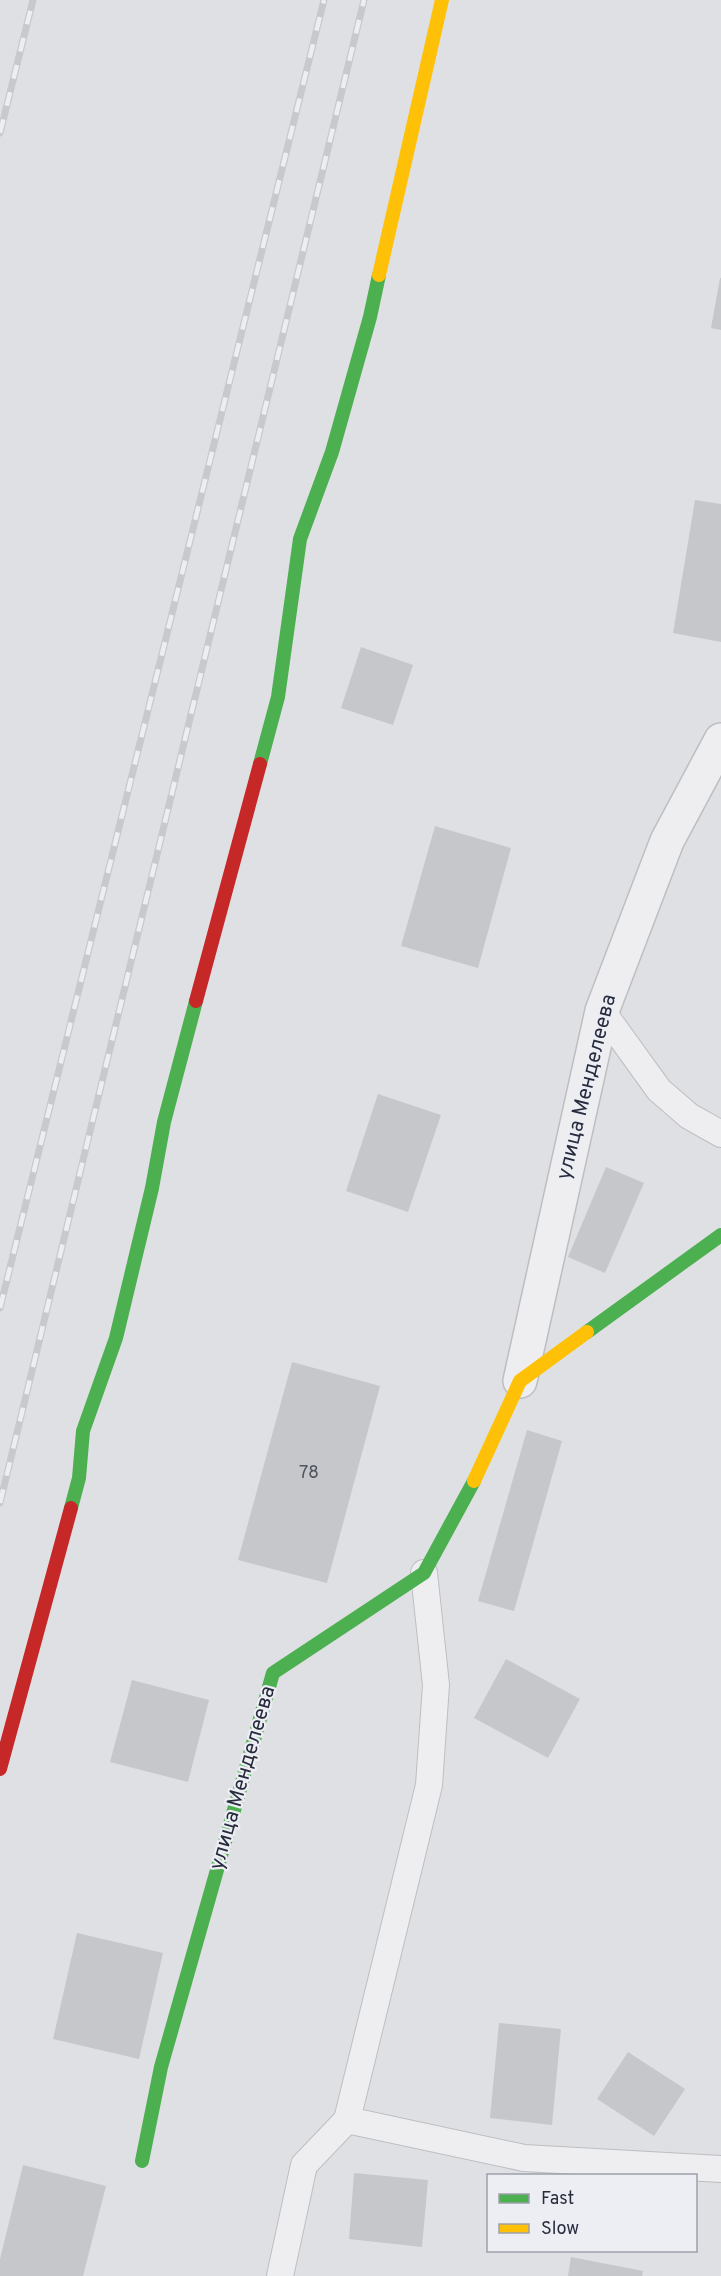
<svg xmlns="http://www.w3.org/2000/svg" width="721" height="2276" font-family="Overpass,sans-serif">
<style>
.building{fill:#c5c7cb}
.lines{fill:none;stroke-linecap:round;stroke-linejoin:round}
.lane-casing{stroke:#bdbec2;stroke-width:28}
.street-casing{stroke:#bdbec2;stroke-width:36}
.lane{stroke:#eeeef1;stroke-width:26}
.street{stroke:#eeeef1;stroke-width:33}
.fast{stroke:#4caf50;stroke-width:14}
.slow{stroke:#ffc107;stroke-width:14}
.jam{stroke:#c62828;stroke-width:14}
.rail-casing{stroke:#c8c9cc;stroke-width:7}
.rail{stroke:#eceef4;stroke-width:4.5;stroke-dasharray:14;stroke-linecap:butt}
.labels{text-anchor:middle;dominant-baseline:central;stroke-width:4.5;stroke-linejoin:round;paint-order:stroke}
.number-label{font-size:18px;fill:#505461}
.street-label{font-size:21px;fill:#272b3c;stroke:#eceef4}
</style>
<rect width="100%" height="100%" fill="#dfe0e4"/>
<!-- building -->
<path class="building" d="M 720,278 L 721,278 L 721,330 L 711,328 Z
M 695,500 L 721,504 L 721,642 L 673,633 Z
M 361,647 L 413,665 L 393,725 L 341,708 Z
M 435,826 L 511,848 L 478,968 L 401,946 Z
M 378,1094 L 441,1115 L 408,1212 L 346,1191 Z
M 606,1167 L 644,1183 L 605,1273 L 568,1257 Z
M 292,1362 L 380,1386 L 327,1583 L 238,1560 Z
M 527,1430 L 562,1441 L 514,1611 L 478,1601 Z
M 506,1659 L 580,1699 L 548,1758 L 474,1718 Z
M 132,1680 L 209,1700 L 188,1782 L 110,1762 Z
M 77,1933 L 163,1953 L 139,2059 L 53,2039 Z
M 499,2023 L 561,2029 L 552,2125 L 490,2118 Z
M 628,2052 L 685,2089 L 654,2136 L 597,2099 Z
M 23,2165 L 106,2186 L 83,2276 L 0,2276 L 0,2259 Z
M 354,2173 L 428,2180 L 422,2247 L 349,2239 Z
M 571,2257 L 643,2271 L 642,2276 L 568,2276 Z"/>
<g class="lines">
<defs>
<path id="lane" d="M 602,1011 L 659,1090 L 689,1116 L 721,1134
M 347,2120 L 524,2158 L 721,2169
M 280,2276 L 304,2165 L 347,2120 L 429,1785 L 436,1685 L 424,1573"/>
<path id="street" d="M 520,1381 L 602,1011 L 667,841 L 721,740"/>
</defs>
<!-- lane casing -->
<use href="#lane" class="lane-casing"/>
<!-- street casing -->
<use href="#street" class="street-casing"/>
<!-- lane -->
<use href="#lane" class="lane"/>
<!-- street -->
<use href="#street" class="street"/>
<!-- fast -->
<path class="fast" d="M 260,764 L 278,697 L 300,539 L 332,452 L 370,317 L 379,275
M 587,1332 L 721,1235
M 71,1508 L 79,1478 L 83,1431 L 116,1338 L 152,1188 L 164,1122 L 196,1001
M 142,2161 L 161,2067 L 273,1673 L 424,1573 L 474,1481"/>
<!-- slow -->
<path class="slow" d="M 379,275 L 442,0
M 474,1481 L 520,1381 L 587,1332"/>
<!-- jam -->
<path class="jam" d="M 196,1001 L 260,764
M 0,1769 L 71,1508"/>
<defs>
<path id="rail" d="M 0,133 L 33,0
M 0,1308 L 324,0
M 0,1503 L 364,0"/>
</defs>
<!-- rail casing -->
<use href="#rail" class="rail-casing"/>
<!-- rail -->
<use href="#rail" class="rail"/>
</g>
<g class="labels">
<!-- number labels -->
<g class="number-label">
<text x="309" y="1473">78</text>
</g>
<!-- street labels -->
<g class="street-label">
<text transform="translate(587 1087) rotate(-76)">улица Менделеева</text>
<text transform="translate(243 1778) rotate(-74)">улица Менделеева</text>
</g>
</g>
<!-- legend -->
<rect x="487" y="2174" width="210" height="78" fill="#eceef4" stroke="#9da0aa" stroke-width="1.5"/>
<rect x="499" y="2194" width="30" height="9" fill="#4caf50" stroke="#9da0aa" stroke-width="1.5"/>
<text x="541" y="2204" font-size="18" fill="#272b3c">Fast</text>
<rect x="499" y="2224" width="30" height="9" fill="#ffc107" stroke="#9da0aa" stroke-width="1.5"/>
<text x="541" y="2234" font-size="18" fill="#272b3c">Slow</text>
</svg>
